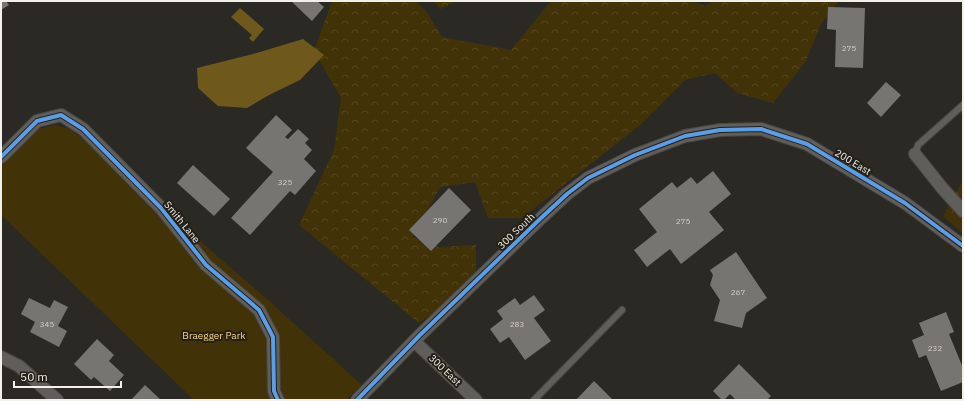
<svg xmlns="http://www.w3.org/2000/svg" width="964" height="401" font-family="'IBM Plex Sans',sans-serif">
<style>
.green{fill:#413307}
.forest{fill:url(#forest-crowns)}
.water{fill:#6f581c}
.building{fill:#777571}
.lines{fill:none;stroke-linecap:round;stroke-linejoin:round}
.lane-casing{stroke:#484642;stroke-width:8}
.street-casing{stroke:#484642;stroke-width:14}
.lane{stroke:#605e5b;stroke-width:6}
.street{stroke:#605e5b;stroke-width:12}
.cycleway-casing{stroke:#242017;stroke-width:6}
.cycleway{stroke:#5a9eea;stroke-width:4}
.labels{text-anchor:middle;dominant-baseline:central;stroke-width:4;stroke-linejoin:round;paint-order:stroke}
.number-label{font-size:8px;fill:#d4d1cc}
.street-label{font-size:10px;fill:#f3f0ea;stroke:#242017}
.park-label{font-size:10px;fill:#fed87d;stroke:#242017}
</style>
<defs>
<pattern id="forest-crowns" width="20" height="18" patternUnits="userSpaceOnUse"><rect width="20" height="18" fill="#413307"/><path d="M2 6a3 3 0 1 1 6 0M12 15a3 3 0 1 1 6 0" fill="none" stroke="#54471f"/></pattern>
</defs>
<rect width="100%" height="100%" fill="#2b2924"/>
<!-- green -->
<path class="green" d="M 55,125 L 71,129 L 268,300 L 362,385 L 346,400 L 194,400 L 1,215 L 1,164 L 34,130 Z"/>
<!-- forest -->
<path class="forest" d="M 332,1 L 415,1 L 426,11 L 442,37 L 511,50 L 551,1 L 692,1 L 706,6 L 713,1 L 839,1 L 821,24 L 806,61 L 773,103 L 737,93 L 715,73 L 685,80 L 640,125 L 522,218 L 488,218 L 475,182 L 440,187 L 413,237 L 439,247 L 476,245 L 476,284 L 419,323 L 299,225 L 334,150 L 341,98 L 314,51 Z
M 433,1 L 456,1 L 441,9 Z
M 963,180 L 963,233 L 943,216 Z"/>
<!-- water -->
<path class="water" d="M 240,8 L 264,29 L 253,42 L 249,38 L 252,35 L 231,17 Z
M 303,39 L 324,55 L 300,80 L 269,95 L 247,108 L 218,106 L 198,88 L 197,68 L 253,54 Z"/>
<!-- building -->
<path class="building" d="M 1,1 L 6,1 L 9,5 L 1,10 Z
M 291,1 L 317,1 L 324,7 L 312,21 Z
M 828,7 L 865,8 L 863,68 L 835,67 L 836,30 L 827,29 Z
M 886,82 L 901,95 L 881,117 L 867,103 Z
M 276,115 L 292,130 L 285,137 L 288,139 L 298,129 L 309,139 L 305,143 L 312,150 L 304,159 L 316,171 L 295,195 L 290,191 L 250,235 L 231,218 L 273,172 L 246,148 Z
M 193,165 L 230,199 L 214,216 L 177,183 Z
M 713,171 L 731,194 L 709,212 L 724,230 L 681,264 L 670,249 L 647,267 L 634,250 L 657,232 L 639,209 L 672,182 L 677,188 L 691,177 L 697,184 Z
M 449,188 L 471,210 L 431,251 L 409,230 Z
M 736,252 L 767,298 L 746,313 L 742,328 L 714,321 L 720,300 L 710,285 L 713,275 L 710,270 Z
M 534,295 L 545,310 L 534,318 L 551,341 L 525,360 L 509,337 L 500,343 L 490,329 L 503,319 L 497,311 L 515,298 L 520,305 Z
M 29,298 L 50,308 L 54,300 L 68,307 L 58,326 L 67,331 L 59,347 L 30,332 L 35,322 L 21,314 Z
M 946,312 L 954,332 L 949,334 L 963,368 L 963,382 L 941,391 L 926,355 L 919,358 L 912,340 L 924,335 L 919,323 Z
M 97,339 L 114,355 L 109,361 L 124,375 L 110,391 L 94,377 L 91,380 L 74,364 Z
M 739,364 L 771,396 L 767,400 L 736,400 L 730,394 L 724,400 L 722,400 L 713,391 Z
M 594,381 L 613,400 L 576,400 Z
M 145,385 L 161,400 L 131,400 Z"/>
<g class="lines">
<defs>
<path id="lane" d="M 915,154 L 918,145 L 963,105
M 534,400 L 622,310"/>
<path id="street" d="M 915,154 L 943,189 L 963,211
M 1,157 L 37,121 L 61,115 L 83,129 L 161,208 L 206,265 L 259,310 L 273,337 L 274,391 L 278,400
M 414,341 L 476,400
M 1,357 L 19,366 L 57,400
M 357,400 L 420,335 L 540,219 L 567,194 L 588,178 L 635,155 L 685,136 L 720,130 L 761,129 L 807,144 L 905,203 L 963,246"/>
</defs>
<!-- lane casing -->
<use href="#lane" class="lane-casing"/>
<!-- street casing -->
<use href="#street" class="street-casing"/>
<!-- lane -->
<use href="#lane" class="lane"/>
<!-- street -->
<use href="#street" class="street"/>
<defs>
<path id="cycleway" d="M 1,157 L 37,121 L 61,115 L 83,129 L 161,208 L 206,265 L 259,310 L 273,337 L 274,391 L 278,400
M 357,400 L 420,335 L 540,219 L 567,194 L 588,178 L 635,155 L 685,136 L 720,130 L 761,129 L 807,144 L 905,203 L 963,246"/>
</defs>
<!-- cycleway casing -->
<use href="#cycleway" class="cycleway-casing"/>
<!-- cycleway -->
<use href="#cycleway" class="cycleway"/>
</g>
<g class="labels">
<!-- number labels -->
<g class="number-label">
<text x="849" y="48">275</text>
<text x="285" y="182">325</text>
<text x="440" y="220">290</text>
<text x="683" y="221">275</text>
<text x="738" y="292">267</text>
<text x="47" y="324">345</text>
<text x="517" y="324">283</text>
<text x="935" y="348">232</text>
</g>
<!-- street labels -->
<g class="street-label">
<text transform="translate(853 162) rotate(31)">200 East</text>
<text transform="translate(182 222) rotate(51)">Smith Lane</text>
<text transform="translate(516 231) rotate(-44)">300 South</text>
<text transform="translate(445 370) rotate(44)">300 East</text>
</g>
<!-- park labels -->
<g class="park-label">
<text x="214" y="335">Braegger Park</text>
</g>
</g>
<!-- border -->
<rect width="964" height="401" fill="none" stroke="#f3f0ea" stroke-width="4"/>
<!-- scale -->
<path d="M14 381v6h107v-6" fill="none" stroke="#f3f0ea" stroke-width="2"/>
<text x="20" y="381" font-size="12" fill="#f3f0ea" stroke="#242017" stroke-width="3" paint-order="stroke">50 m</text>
</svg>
